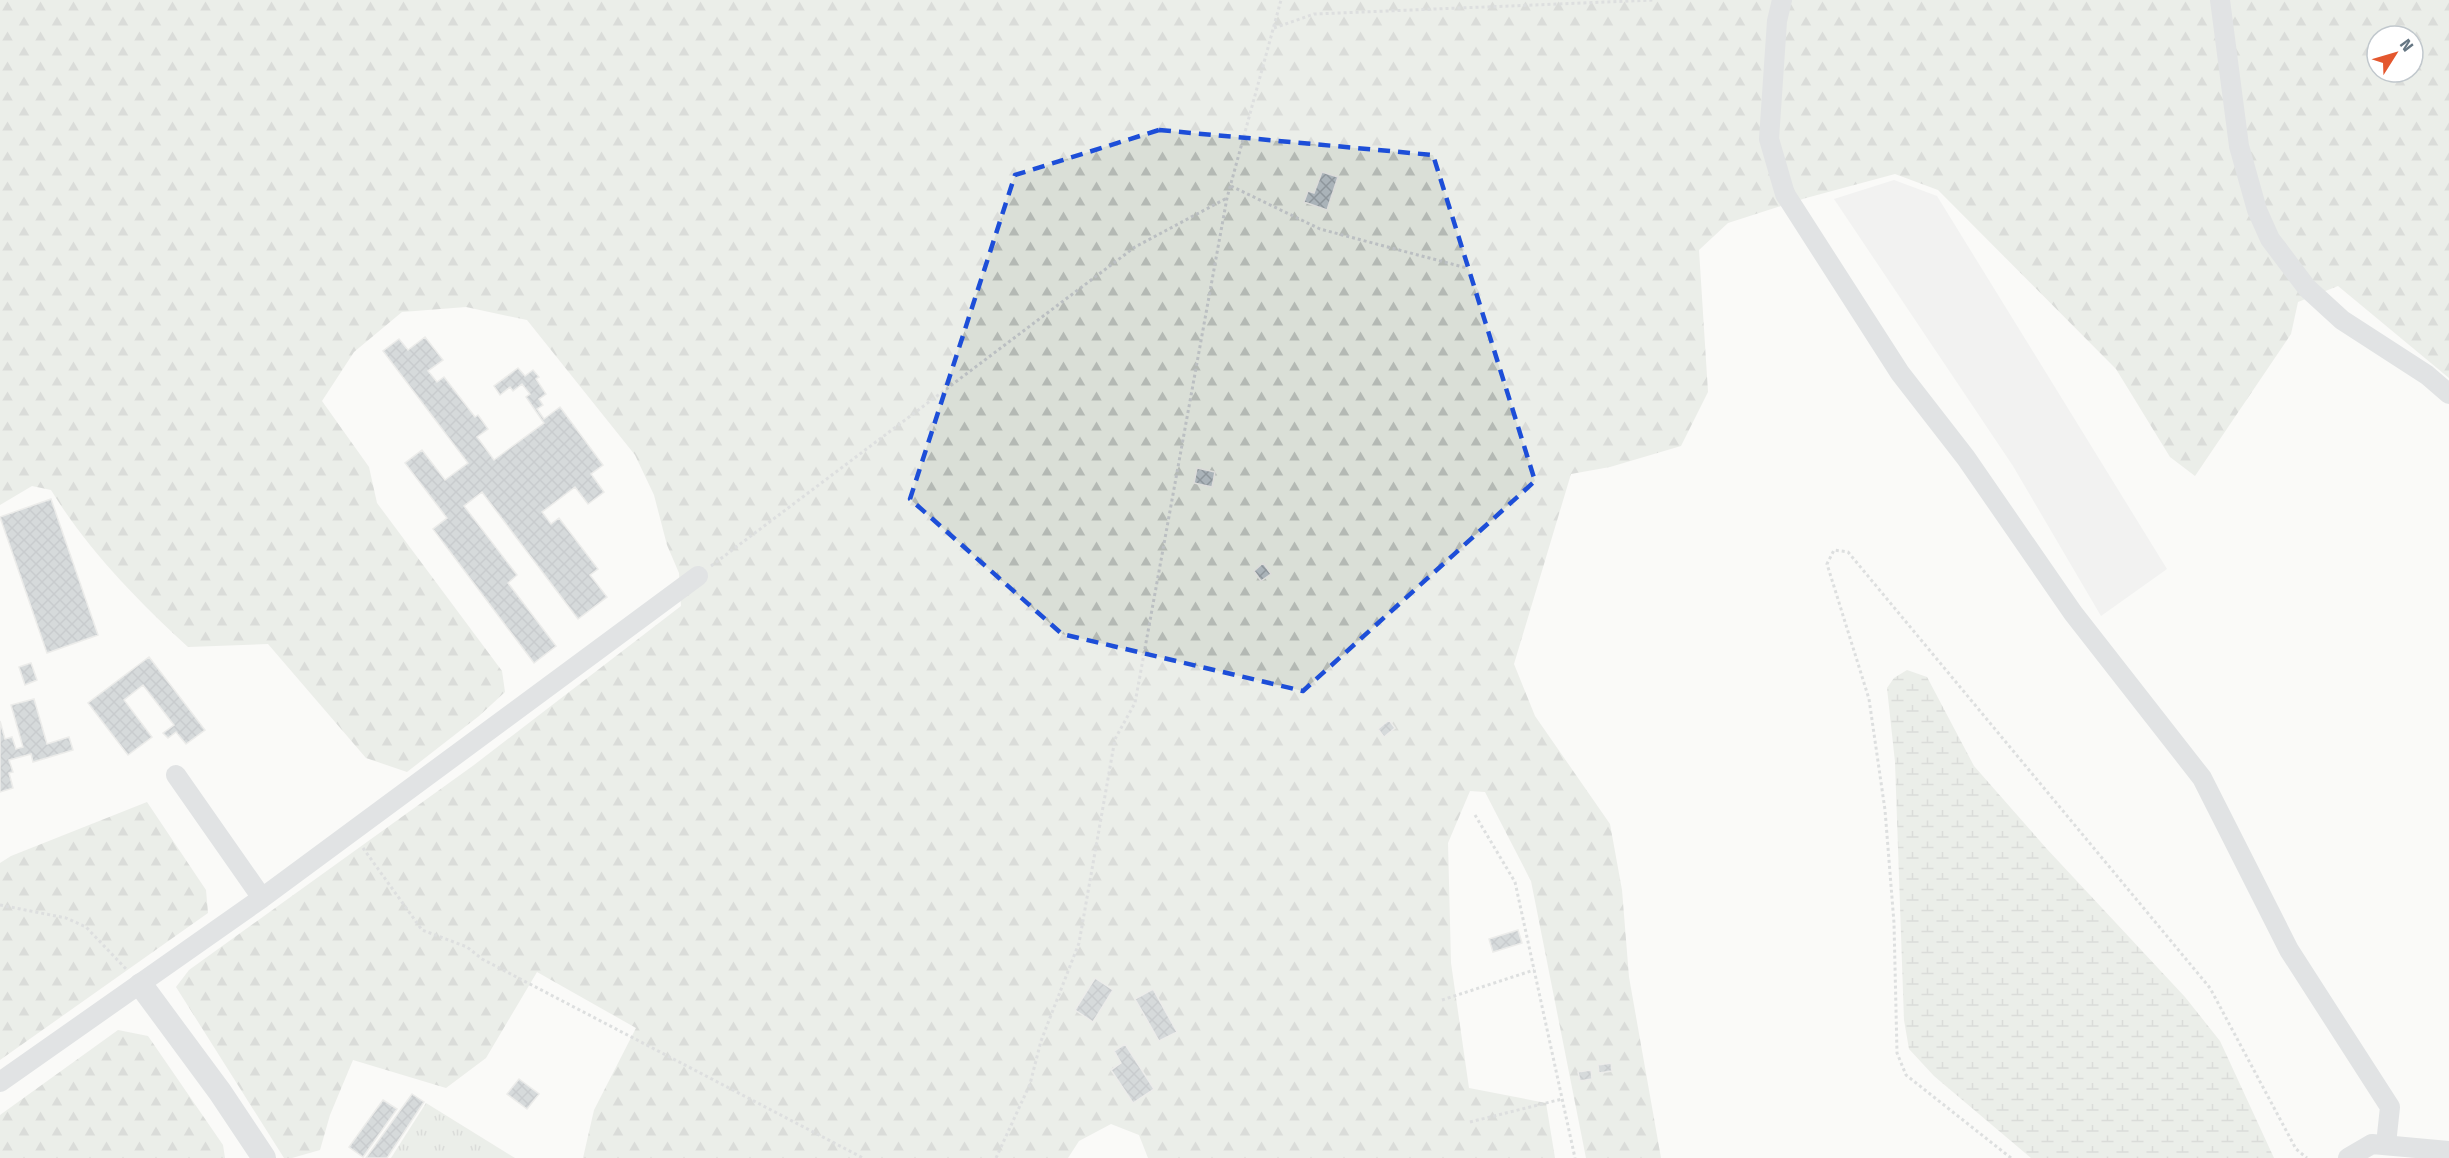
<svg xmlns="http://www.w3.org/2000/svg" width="2449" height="1158" font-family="'Fira Sans',sans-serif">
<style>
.built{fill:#e8e9e9}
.grass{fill:url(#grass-tufts)}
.forest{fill:url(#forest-firs);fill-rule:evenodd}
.wetland{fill:url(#wetland-marsh)}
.building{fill:url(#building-cross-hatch);stroke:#dcdcda;stroke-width:1.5}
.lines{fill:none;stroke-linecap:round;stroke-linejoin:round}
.path{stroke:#bbbfc2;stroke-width:3;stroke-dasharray:3 3;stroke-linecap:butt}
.minor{stroke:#c3c8cc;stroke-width:20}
.tertiary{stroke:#c3c8cc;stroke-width:24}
.marked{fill:none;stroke:#1d4ed8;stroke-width:4.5;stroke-dasharray:12 8;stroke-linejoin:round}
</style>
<defs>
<pattern id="grass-tufts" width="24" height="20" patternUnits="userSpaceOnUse" patternTransform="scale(1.5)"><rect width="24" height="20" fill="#dadfd7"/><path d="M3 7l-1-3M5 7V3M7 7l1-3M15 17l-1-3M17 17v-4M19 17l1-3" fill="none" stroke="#b4b9b4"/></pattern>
<pattern id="forest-firs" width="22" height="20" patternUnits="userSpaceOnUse" patternTransform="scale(1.5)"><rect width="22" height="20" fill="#dadfd7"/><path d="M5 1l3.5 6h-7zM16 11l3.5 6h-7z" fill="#b4b9b4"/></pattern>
<pattern id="wetland-marsh" width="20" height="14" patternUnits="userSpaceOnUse" patternTransform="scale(1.5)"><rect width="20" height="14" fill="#dadfd7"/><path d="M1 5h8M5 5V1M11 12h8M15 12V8" fill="none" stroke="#b4b9b4"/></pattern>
<pattern id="building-cross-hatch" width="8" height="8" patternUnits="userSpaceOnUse" patternTransform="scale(1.5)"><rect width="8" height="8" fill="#aab3b9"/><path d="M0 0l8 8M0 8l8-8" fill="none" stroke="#8e969c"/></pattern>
</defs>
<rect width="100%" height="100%" fill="#fafaf8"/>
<!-- built -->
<path class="built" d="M 1894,180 L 1937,196 L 2167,569 L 2101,616 L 2013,466 L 1834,199 Z"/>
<!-- grass -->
<path class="grass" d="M 426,1103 L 515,1158 L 391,1158 Z"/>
<!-- forest -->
<path class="forest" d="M 0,0 L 2449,0 L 2449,378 L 2338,286 L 2298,302 L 2291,334 L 2195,476 L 2170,457 L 2116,369 L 1938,190 L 1895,174 L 1806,198 L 1728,223 L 1699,250 L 1708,392 L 1681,446 L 1610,467 L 1571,474 L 1514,664 L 1535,716 L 1610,824 L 1622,890 L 1629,977 L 1661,1158 L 1586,1158 L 1531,881 L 1485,792 L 1470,791 L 1448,843 L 1451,963 L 1469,1088 L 1546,1103 L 1555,1158 L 1148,1158 L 1139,1135 L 1111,1124 L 1079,1141 L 1068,1158 L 583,1158 L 594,1110 L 636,1028 L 537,972 L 486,1058 L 446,1088 L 353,1060 L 330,1115 L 320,1150 L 292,1158 L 284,1158 L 176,987 L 189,970 L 474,765 L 681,606 L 679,573 L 667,545 L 654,495 L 635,455 L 527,320 L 466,307 L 402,312 L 354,352 L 322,401 L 369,467 L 377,503 L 502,671 L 505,692 L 479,716 L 407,772 L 366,758 L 268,644 L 188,647 C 137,600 87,549 51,490 L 32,486 L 0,505 ZM 2377,36 L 2413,36 L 2413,72 L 2377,72 Z
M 147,802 L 206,890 L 208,913 L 0,1060 L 0,863 L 11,856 Z
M 118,1030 L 148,1036 L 223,1145 L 225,1158 L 0,1158 L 0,1115 Z"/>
<!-- wetland -->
<path class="wetland" d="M 1907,670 L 1927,677 L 1974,766 L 2046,848 L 2185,997 L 2220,1041 L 2274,1158 L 2031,1158 L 1934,1076 L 1909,1049 L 1904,1020 L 1895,762 L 1887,688 L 1894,678 Z"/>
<!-- building -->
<path class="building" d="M 1322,172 L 1338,177 L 1327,210 L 1304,202 L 1308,191 L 1314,193 Z
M 425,337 L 443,360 L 428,371 L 437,382 L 444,377 L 475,417 L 478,415 L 488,429 L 477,437 L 494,460 L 544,423 L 526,397 L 530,394 L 522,384 L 513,391 L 510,387 L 500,395 L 494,386 L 518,368 L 525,376 L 533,370 L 539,377 L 536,379 L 546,394 L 539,399 L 543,405 L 537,409 L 544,419 L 560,407 L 603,465 L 591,474 L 604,492 L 588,504 L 575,487 L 542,512 L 551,524 L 559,518 L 598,569 L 590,575 L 607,597 L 578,619 L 482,492 L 464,506 L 517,575 L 508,583 L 556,646 L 534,663 L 433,529 L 447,518 L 405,463 L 422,450 L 445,480 L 468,463 L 383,351 L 399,339 L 408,350 Z
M 1197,468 L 1215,472 L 1212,487 L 1194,483 Z
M 51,499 L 98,635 L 47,653 L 0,517 Z
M 1263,563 L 1271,574 L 1261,581 L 1254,571 Z
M 149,657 L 205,730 L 186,744 L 176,732 L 168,738 L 163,733 L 174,725 L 143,685 L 124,700 L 152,737 L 128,755 L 88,703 Z
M 31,663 L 37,680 L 25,685 L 19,667 Z
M 34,699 L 47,744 L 69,737 L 73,750 L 33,762 L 31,754 L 9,760 L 13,772 L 9,773 L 13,788 L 0,792 L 0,721 L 5,739 L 12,737 L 16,749 L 23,747 L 11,705 Z
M 1389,720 L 1395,728 L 1384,737 L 1378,729 Z
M 1518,930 L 1522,943 L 1493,952 L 1489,939 Z
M 1095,978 L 1113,990 L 1093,1022 L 1075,1010 Z
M 1153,989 L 1177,1032 L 1159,1041 L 1135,999 Z
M 1125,1044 L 1154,1089 L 1133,1103 L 1111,1070 L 1121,1063 L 1114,1051 Z
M 1611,1063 L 1612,1071 L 1599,1073 L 1598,1065 Z
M 1591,1070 L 1592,1079 L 1580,1081 L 1578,1072 Z
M 519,1079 L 539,1094 L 527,1109 L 507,1094 Z
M 412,1094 L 424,1102 L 387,1158 L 366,1158 Z
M 383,1100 L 397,1109 L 363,1157 L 349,1147 Z"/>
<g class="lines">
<!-- path -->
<path class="path" d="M 1274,28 L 1314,14 L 1655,0
M 1231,186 L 1320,229 L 1467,268
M 711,566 L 1135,247 L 1227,198
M 1475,815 L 1515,882 L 1575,1158
M 363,848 L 422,930 L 467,947 L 482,959 L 863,1158
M 0,905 L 66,918 L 86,927 L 127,970
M 1442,1000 L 1534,970
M 1470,1122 L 1562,1099
M 996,1158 L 1030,1084 L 1041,1041 L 1079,943 L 1115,739 L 1135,703 L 1227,198 L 1281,0
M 2011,1158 L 1906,1075 L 1897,1053 L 1894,923 L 1885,810 L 1869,699 L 1827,564 L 1834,550 L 1848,552 L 2210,988 L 2296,1149 L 2307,1158"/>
<!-- minor -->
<path class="minor" d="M 1782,0 L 1777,21 L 1769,139 L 1785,194 L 1900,373 L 1966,458 L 2073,613 L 2202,778 L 2289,950 L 2390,1107 L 2386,1144
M 2220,0 L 2239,146 L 2257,210 L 2270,239 L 2307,288 L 2342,320 L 2427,375 L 2449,394
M 176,775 L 262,898
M 0,1082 L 262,898 L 698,576
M 2348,1158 L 2372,1144 L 2449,1151"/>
<!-- tertiary -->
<path class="tertiary" d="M 141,985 L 220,1092 L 264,1158"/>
</g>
<!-- marked area -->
<path d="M0 0H2449V1158H0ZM 1159,130 L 1433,155 L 1535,481 L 1303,691 L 1062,634 L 910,499 L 1015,175 Z" fill="#fafaf8" fill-opacity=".55" fill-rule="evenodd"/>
<path class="marked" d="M 1159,130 L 1433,155 L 1535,481 L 1303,691 L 1062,634 L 910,499 L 1015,175 Z"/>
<!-- north arrow -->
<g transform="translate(2395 54) rotate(53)"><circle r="28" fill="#ffffff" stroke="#c1c8cd" stroke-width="1.5"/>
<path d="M0-4.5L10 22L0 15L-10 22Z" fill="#e4572e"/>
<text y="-9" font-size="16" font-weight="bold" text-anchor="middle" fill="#657683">N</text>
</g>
</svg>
